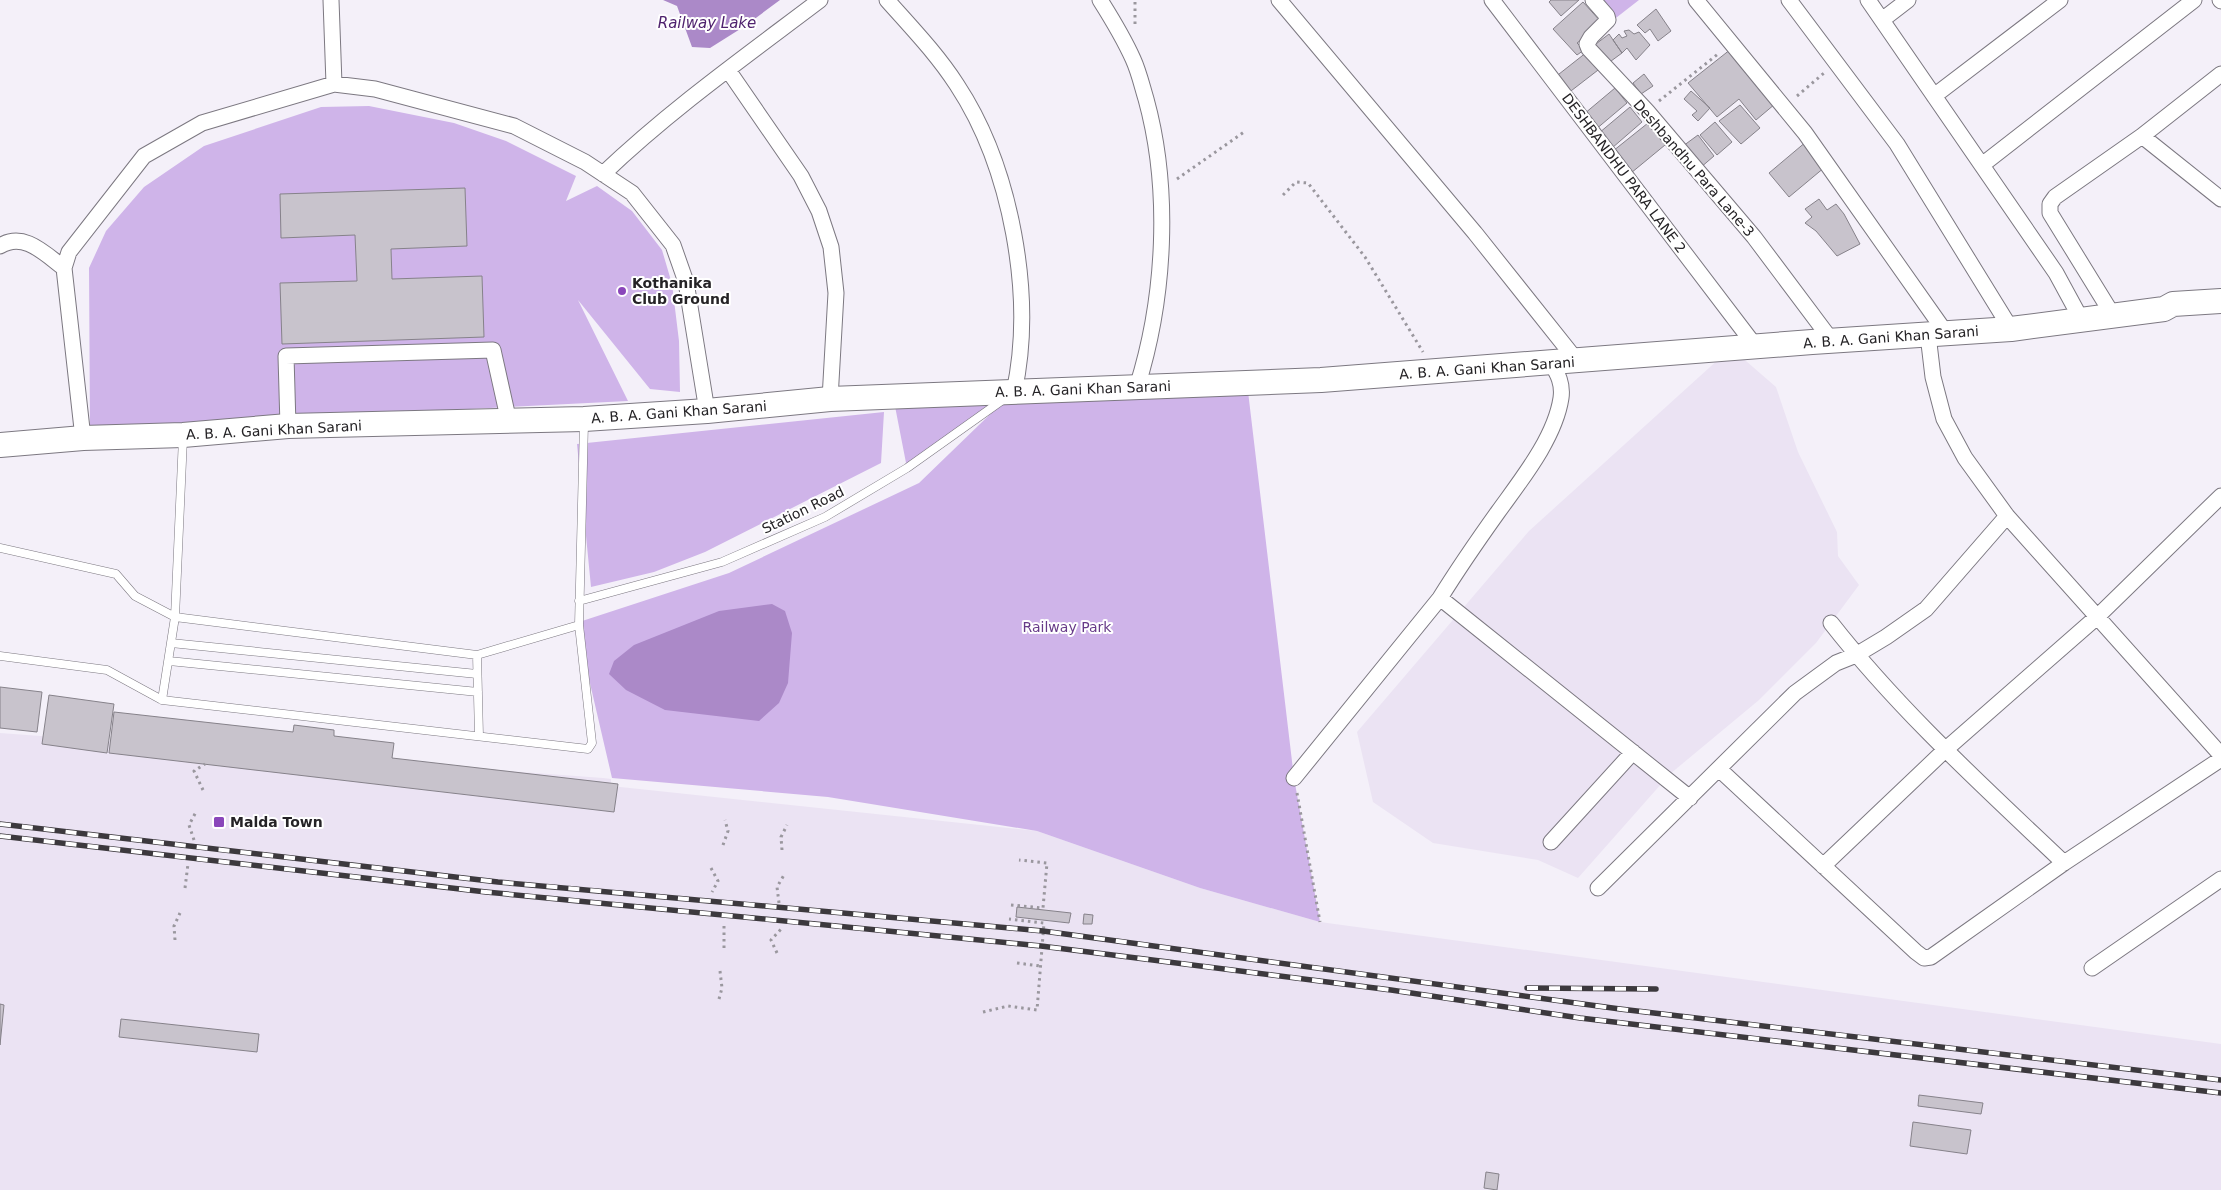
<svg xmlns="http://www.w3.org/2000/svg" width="2221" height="1190" font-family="'DejaVu Sans',sans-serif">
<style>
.built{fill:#ebe3f3}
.green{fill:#cfb4e9}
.water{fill:#ab89c8}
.building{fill:#c8c3cc;stroke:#86828a}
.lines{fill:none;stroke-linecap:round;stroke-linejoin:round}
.service-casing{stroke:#7c7881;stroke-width:9}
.minor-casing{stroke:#7c7881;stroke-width:17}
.primary-casing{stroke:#7c7881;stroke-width:26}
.path{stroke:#9a979e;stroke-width:3;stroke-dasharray:2.5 4;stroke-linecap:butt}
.service{stroke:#fff;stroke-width:8}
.minor{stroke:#fff;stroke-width:15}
.primary{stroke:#fff;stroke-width:24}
.rail-casing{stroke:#3c393d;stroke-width:5.5}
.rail{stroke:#fff;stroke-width:4;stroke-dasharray:11;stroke-linecap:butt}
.poi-dot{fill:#8a46ba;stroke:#fff;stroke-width:2}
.labels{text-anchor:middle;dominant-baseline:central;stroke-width:4;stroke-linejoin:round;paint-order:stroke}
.street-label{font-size:14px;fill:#252326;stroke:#fff}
.poi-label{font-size:14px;font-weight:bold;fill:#252326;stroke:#fff;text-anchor:start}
.park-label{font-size:14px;fill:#673a88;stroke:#fff}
.water-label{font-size:15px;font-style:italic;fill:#4f226e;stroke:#fff}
</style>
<rect width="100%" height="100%" fill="#f4f0f9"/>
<!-- built -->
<path class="built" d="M 1731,348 L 1776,387 L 1798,452 L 1837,532 L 1838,556 L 1859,585 L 1816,643 L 1759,700 L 1670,774 L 1578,878 L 1538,860 L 1433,843 L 1373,802 L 1357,732 L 1529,531 Z
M 0,733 L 603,778 L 611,779 L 611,786 L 1037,831 L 1200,888 L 1320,922 L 2221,1044 L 2221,1190 L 0,1190 Z"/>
<!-- green -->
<path class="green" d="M 1593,0 L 1639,0 L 1612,21 Z
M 369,106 L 454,123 L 506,141 L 576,176 L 566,201 L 597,186 L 632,211 L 662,250 L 672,284 L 679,341 L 680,392 L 650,389 L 578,300 L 628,401 L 90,428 L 89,268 L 106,231 L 144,187 L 204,146 L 321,107 Z
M 1247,383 L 1294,778 L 1320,922 L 1200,888 L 1037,831 L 828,797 L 612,778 L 576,623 L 729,573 L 919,483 L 1010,395 L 907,468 L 893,396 Z
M 884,412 L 881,463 L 705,552 L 654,572 L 591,587 L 577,444 Z"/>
<!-- water -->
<path class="water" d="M 663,0 L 780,0 L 745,26 L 710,48 L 692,47 L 677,6 Z
M 772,604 L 785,611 L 792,633 L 788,683 L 779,703 L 759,721 L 665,710 L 626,690 L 609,674 L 614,661 L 634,645 L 719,611 Z"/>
<!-- building -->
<path class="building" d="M 1551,0 L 1579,0 L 1561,16 L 1549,2 Z
M 1583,2 L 1602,23 L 1577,43 L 1584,50 L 1577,55 L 1553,29 Z
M 1656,9 L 1671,31 L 1658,41 L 1650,29 L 1645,33 L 1637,25 Z
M 1629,30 L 1634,34 L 1639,32 L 1650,45 L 1636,60 L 1627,48 L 1622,53 L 1613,40 L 1619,34 L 1622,38 L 1627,36 L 1624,31 Z
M 1609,34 L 1622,53 L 1607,64 L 1592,47 Z
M 1731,49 L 1775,104 L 1756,120 L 1739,99 L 1717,117 L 1688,83 Z
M 1587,52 L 1602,67 L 1567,94 L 1554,78 Z
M 1644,74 L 1653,86 L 1641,94 L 1633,83 Z
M 1615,88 L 1627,103 L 1595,130 L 1584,114 Z
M 1691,91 L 1710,108 L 1698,121 L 1692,115 L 1697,111 L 1684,99 Z
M 1740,105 L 1760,128 L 1741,144 L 1719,121 Z
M 1630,107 L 1642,122 L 1612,148 L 1599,133 Z
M 1715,122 L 1732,142 L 1717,155 L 1700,135 Z
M 1648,123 L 1665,145 L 1631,173 L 1613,151 Z
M 1698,135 L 1714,156 L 1700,168 L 1683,146 Z
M 1807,141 L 1825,167 L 1789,197 L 1769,173 Z
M 465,188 L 467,246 L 391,249 L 392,279 L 482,276 L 484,337 L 282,344 L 280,283 L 357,281 L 355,235 L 281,238 L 280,194 Z
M 1819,199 L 1827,210 L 1836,204 L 1844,214 L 1860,244 L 1837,256 L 1816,231 L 1805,223 L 1812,217 L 1805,209 Z
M 0,687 L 42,692 L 37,732 L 0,728 Z
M 49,695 L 114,704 L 107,753 L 42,744 Z
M 114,712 L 293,732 L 294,725 L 334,730 L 334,736 L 394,743 L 392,758 L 618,784 L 614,812 L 109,753 Z
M 1017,907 L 1071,913 L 1069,923 L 1016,917 Z
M 1084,914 L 1093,915 L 1092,924 L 1083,924 Z
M 0,1004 L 4,1005 L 0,1045 Z
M 121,1019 L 259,1034 L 257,1052 L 119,1037 Z
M 1919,1095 L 1983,1103 L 1981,1114 L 1918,1106 Z
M 1913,1122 L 1971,1130 L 1967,1154 L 1910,1146 Z
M 1486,1172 L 1499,1174 L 1497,1190 L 1484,1188 Z"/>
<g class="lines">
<defs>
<path id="service" d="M 0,548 L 116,574 L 135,596 L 175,617 L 477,655 L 579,625
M 579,601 L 722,562 L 825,517 L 907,468 L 1004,399
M 171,643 L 477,674
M 477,655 L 479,736
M 0,656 L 107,670 L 162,700 L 588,749 L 592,743 L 579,625 L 584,423
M 169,661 L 478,692
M 162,700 L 175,617 L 183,438"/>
<path id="minor" d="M 331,0 L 334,84
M 887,0 C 911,27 937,54 957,85 C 1011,167 1035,296 1014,392
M 1100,0 C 1112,19 1124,39 1133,59 C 1139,72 1142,86 1146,99 C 1171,190 1165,298 1137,387
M 1279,0 L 1475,233 L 1577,361
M 1492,0 L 1756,347
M 1593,0 L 1607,16 L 1608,20 L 1591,37 L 1587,44 L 1589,49 L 1647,111 L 1754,237 L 1832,341
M 1696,0 L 1805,133 L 1946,333
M 1789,0 L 1897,144 L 2011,329
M 1868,0 L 2056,273 L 2081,319
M 2220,0 L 2221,1
M 1882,20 L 1908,0
M 728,70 L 801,176 L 819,211 L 831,247 L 836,293 L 830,399
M 1934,96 L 2060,0
M 2142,136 L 2221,74
M 1982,165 L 2194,0
M 603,174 C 670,110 746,56 820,0
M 0,246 C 24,231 45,254 64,268
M 2114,317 L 2050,213 L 2050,204 L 2055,197 L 2142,136 L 2221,199
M 1928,335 L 1933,377 L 1944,419 L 1965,458 L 2007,516 L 2221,755
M 288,426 L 286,356 L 493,350 L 509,422
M 83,438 L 64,268 L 69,252 L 144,156 L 202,123 L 334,84 L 375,89 L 514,126 L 585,162 L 632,193 L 673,245 L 686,282 L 707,411
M 1440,598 L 1690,798
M 1831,623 C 1900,711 1983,786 2064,863
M 1719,769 L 1916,952 L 1924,958 L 1931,957 L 2064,863 L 2221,759
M 1294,778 L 1440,598 C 1458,569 1478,540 1498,512 C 1521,480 1555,438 1561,398 C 1563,384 1558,374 1551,363
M 1551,842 L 1633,752
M 1823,866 L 1945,750 L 2098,616 L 2221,496
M 1598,888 L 1795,693 L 1836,663 L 1856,655 L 1886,637 L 1926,609 L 2007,516
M 2092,968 L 2221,879"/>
<path id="primary" d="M 0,445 L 83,438 L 183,435 L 288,426 L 584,419 L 707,411 L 830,399 L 1321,380 L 1812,342 L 2011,329 L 2164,309 L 2173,304 L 2221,301"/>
</defs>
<!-- service casing -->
<use href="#service" class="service-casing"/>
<!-- minor casing -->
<use href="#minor" class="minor-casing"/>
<!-- primary casing -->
<use href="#primary" class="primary-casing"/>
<!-- path -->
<path class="path" d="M 1135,24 L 1135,0
M 1797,96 L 1824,73
M 1659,101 L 1718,54
M 1177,179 L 1244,132
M 1283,195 L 1296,182 L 1308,183 L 1365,257 L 1423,352
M 203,790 L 194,771 L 205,764
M 1297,793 L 1320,922
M 194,840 L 189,825 L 196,812
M 723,845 L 728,831 L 725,820
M 782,850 L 781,837 L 787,825
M 711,868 L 718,881 L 712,892
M 185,888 L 188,864
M 779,903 L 777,887 L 784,875
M 1011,905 L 1043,908 L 1047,863 L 1019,860
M 175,940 L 174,926 L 180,913
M 724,948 L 724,922
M 777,953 L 771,940 L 783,927
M 1017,963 L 1040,966
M 719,999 L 722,988 L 720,971
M 983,1012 L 1008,1006 L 1037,1010 L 1044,923 L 1009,919"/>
<!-- service -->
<use href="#service" class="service"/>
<!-- minor -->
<use href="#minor" class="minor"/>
<!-- primary -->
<use href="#primary" class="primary"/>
<defs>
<path id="rail" d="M 0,824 L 498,882 L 1043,931 L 1620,1009 L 2221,1080
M 0,836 L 486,892 L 1041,946 L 1391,990 L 1580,1018 L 2221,1093
M 1527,988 L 1656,989"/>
</defs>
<!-- rail casing -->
<use href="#rail" class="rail-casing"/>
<!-- rail -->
<use href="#rail" class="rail"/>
</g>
<!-- markers -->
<g class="poi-dot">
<circle cx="622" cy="291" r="5"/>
<rect x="213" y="816" width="12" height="12" rx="2.5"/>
</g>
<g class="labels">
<!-- street labels -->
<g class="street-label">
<text transform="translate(1694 168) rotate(49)">Deshbandhu Para Lane-3</text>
<text transform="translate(1624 173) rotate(53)">DESHBANDHU PARA LANE 2</text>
<text transform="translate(1891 337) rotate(-4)">A. B. A. Gani Khan Sarani</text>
<text transform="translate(1487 368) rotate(-4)">A. B. A. Gani Khan Sarani</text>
<text transform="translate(1083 389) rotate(-2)">A. B. A. Gani Khan Sarani</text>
<text transform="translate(679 412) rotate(-4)">A. B. A. Gani Khan Sarani</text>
<text transform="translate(274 430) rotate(-3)">A. B. A. Gani Khan Sarani</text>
<text transform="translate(803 510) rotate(-26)">Station Road</text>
</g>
<!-- poi labels -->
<g class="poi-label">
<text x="632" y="283">Kothanika<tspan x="632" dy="16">Club Ground</tspan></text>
<text x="230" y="822">Malda Town</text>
</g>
<!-- park labels -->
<g class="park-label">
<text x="1067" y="627">Railway Park</text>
</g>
<!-- water labels -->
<g class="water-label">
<text x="707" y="23">Railway Lake</text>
</g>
</g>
</svg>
